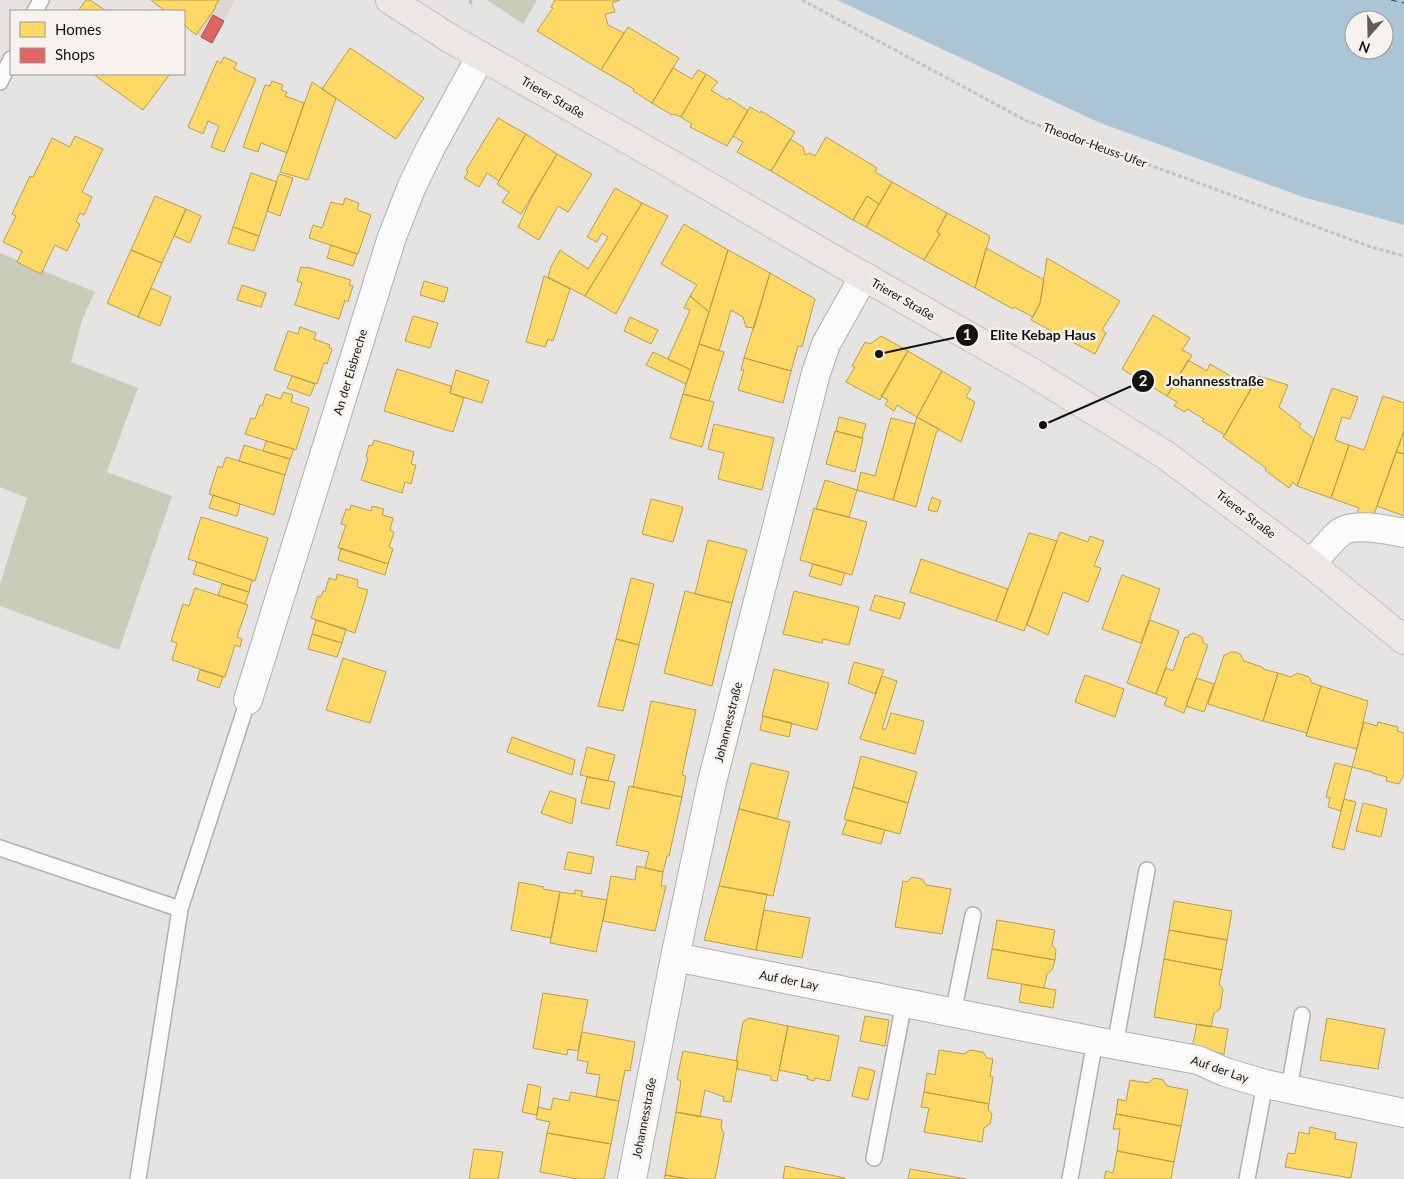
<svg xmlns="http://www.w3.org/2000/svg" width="1404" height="1179" font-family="Lato,sans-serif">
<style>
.built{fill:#dcd7d0}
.green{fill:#cacbb8}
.water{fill:#abc5d5;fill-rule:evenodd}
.homes{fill:#ffd966;stroke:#b99e4d}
.shops{fill:#e06666;stroke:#a34d4d}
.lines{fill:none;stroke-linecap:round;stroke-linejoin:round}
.ferry{stroke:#12425c;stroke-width:1;stroke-dasharray:6 5;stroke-linecap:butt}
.service-casing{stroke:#b1afae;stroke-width:18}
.minor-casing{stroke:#b1afae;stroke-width:30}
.primary-casing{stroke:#c3c2c1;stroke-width:30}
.path{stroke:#c3c2c2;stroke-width:3;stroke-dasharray:4 2.5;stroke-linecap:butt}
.service{stroke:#fbfbfb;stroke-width:15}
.minor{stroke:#fbfbfb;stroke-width:28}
.primary{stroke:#ece7e5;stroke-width:28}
.labels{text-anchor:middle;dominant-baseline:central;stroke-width:5;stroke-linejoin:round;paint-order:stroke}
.street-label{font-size:12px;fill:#151312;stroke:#f6f2ed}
.leader{fill:none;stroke:#151312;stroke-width:2}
.callout-dot{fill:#151312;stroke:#f6f2ed;stroke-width:2}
.mark-label{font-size:15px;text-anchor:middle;font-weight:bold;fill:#fff}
.callout-label{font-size:14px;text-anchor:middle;font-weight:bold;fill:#151312;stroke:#f6f2ed;stroke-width:5;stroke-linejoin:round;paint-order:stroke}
</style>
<rect width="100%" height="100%" fill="#e6e4e2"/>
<!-- built -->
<path class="built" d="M 151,0 L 235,0 L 212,43 L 201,37 L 184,25 L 184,11 L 165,11 Z"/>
<!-- green -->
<path class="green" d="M 487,0 L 537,0 L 523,24 Z
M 0,253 L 95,292 L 82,320 L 71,362 L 138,388 L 107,472 L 172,496 L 119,650 L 0,606 L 0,584 L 27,498 L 0,487 Z"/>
<!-- water -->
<path class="water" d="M 837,0 L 1404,0 L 1404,225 L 1303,197 L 1098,122 ZM 1354,20 L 1384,20 L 1384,50 L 1354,50 Z"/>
<!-- homes -->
<path class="homes" d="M 86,0 L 90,0 L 106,11 L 78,11 Z
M 151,0 L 219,0 L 215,6 L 216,7 L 196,35 L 184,25 L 184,11 L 165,11 Z
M 555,0 L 620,0 L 612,3 L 615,12 L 605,14 L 608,25 L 624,33 L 601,70 L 537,31 L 553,8 L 551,7 Z
M 628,27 L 679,58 L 652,103 L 633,91 L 634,89 L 601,70 Z
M 350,48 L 424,98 L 396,139 L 322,89 Z
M 224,57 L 237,63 L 234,69 L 256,79 L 224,152 L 211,147 L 219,126 L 208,121 L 203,134 L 188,127 L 217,61 L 221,63 Z
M 673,68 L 692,79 L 698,70 L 706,74 L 681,117 L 674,114 L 672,115 L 652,103 Z
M 93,74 L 170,74 L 143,110 Z
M 706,74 L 718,82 L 711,90 L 727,100 L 729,98 L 748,111 L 727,146 L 690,127 L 692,124 L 681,117 Z
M 272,81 L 283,85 L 281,90 L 287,92 L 285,96 L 304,103 L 287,153 L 261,143 L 258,152 L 243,147 L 265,85 L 270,86 Z
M 312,82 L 336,98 L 308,180 L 280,172 Z
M 750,107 L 760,113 L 761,111 L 795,132 L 771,171 L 737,152 L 743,142 L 733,136 Z
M 498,118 L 526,134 L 499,181 L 487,173 L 479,187 L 464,178 L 468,172 L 466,170 Z
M 526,134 L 557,154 L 521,214 L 502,202 L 509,192 L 497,184 Z
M 75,136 L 103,149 L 82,192 L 92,197 L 84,215 L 80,213 L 76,222 L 80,224 L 67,251 L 55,245 L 41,274 L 17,262 L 22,251 L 3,242 L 16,216 L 12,214 L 30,176 L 33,177 L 52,138 L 70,147 Z
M 826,137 L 877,168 L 875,172 L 892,182 L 879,204 L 867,196 L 853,220 L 771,171 L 790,139 L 803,147 L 805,155 L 810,153 L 815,156 Z
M 557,154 L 592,174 L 568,212 L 558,206 L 539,240 L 518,227 L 531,199 Z
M 251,173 L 277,182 L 259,236 L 233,227 Z
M 279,174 L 293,178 L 280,216 L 267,211 Z
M 892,182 L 947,213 L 937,232 L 940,234 L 924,260 L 866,227 Z
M 615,188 L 642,203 L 585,296 L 548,277 L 551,267 L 560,250 L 588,269 L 608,237 L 602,233 L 597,242 L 587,237 Z
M 155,196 L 186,209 L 162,263 L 131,250 Z
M 867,196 L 879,204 L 866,227 L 853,220 Z
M 345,198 L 359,203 L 357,210 L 371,215 L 358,254 L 309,238 L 313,225 L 322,228 L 331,202 L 343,205 Z
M 642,203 L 668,216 L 616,314 L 585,296 Z
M 186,209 L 201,216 L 190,243 L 174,236 Z
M 947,213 L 990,236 L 975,288 L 924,260 L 940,234 L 937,232 Z
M 684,224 L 728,250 L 709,312 L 690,296 L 697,285 L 661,264 Z
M 233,227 L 259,236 L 254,251 L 228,243 Z
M 331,245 L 357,254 L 353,266 L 327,258 Z
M 986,248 L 1044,280 L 1040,303 L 1033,317 L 1014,307 L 1013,309 L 975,288 Z
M 131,250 L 162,263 L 138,317 L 107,303 Z
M 728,250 L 770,273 L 754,328 L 746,327 L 743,317 L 731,310 L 719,351 L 699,344 Z
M 1047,258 L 1120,301 L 1102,330 L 1106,333 L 1095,354 L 1031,320 L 1040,303 Z
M 301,267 L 307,268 L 307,267 L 351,280 L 349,285 L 353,286 L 348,302 L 345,300 L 339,319 L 295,305 L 302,283 L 297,281 Z
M 770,273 L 815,299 L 802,347 L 798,346 L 791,371 L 744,358 Z
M 544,276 L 570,289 L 553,341 L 548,339 L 545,347 L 526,342 Z
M 424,281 L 448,288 L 444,302 L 420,295 Z
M 242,285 L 266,293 L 261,307 L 237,300 Z
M 151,288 L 171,297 L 160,326 L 138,317 Z
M 690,296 L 709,312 L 691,370 L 668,359 L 690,310 L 684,308 Z
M 1153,315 L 1190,338 L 1182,350 L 1192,355 L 1167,396 L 1122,369 Z
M 413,316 L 438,323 L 430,348 L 405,341 Z
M 630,317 L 658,330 L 651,344 L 624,331 Z
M 300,327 L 316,333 L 314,339 L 330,345 L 329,348 L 332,349 L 327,364 L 324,363 L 317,384 L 274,370 L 288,331 L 298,334 Z
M 881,336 L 908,351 L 880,400 L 846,382 L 855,367 L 852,366 L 865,342 L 870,344 Z
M 699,344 L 724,352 L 709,401 L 683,394 Z
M 908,351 L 942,371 L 917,417 L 897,405 L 894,411 L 885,405 L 888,400 L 881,396 Z
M 653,352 L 691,370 L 686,384 L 646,365 Z
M 744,358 L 791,371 L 783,403 L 738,390 L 744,370 L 741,370 Z
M 1188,360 L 1207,371 L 1210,364 L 1251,388 L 1225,435 L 1202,421 L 1204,419 L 1187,409 L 1185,412 L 1174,406 L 1177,402 L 1167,396 Z
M 397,369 L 451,386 L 450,393 L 464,398 L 453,432 L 384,411 Z
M 456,370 L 489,381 L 482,403 L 450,393 Z
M 942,371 L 971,388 L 966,397 L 975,402 L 961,442 L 917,417 Z
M 292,376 L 315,384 L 310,396 L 287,388 Z
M 1259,376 L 1288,385 L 1279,407 L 1301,424 L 1299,427 L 1314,439 L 1297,486 L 1293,482 L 1289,488 L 1265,470 L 1266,468 L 1223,437 Z
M 1332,388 L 1358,397 L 1350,419 L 1342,417 L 1335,440 L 1349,445 L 1331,498 L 1297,486 Z
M 283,392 L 293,395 L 291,402 L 309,408 L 296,450 L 245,434 L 251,418 L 255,419 L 260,405 L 262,406 L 266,394 L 281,399 Z
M 683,394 L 714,402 L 702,447 L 670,438 Z
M 1383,396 L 1404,403 L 1404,431 L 1372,520 L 1356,515 L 1359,508 L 1331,498 L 1349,445 L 1364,450 Z
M 839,417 L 866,424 L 862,438 L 836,431 Z
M 917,417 L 939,429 L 936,433 L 916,507 L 893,500 Z
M 891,418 L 915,424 L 893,500 L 857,490 L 861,472 L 875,476 Z
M 714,424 L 774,438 L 762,490 L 718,479 L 724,453 L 708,449 Z
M 835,431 L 863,438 L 855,472 L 826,464 Z
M 1404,431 L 1404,454 L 1396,452 Z
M 374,440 L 414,452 L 411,464 L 416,465 L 411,484 L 405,482 L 402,493 L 361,480 L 368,458 L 366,457 L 369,445 L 372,446 Z
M 266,441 L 294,449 L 290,459 L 263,451 Z
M 244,445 L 290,459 L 285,475 L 239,461 Z
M 1396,452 L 1404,454 L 1404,516 L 1377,506 Z
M 226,457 L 285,475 L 274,515 L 209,494 L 218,466 L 222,468 Z
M 825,480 L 857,490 L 849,517 L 816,509 Z
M 213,495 L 240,504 L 237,516 L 209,508 Z
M 932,497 L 941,501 L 937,512 L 928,510 Z
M 651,499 L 683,507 L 673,542 L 642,534 Z
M 351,505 L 371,511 L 372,506 L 384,509 L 382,515 L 393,518 L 390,530 L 394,532 L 389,547 L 393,549 L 388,564 L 338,548 L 346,525 L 341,524 L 346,509 L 350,510 Z
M 814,508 L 867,522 L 852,575 L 800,560 Z
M 201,517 L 268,538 L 255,581 L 188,559 Z
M 1060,532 L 1088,542 L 1090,536 L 1104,541 L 1094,566 L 1101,568 L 1088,602 L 1063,592 L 1048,635 L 1027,625 Z
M 1029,533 L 1057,541 L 1024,631 L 996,621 Z
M 708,540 L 747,550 L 732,603 L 695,594 Z
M 341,548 L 388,564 L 385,575 L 338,560 Z
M 921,559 L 1008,589 L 996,621 L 910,592 Z
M 197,562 L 252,580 L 249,592 L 193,574 Z
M 813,564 L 845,573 L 841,585 L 809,576 Z
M 337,574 L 358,580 L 357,587 L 368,590 L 355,633 L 311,618 L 318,596 L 321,597 L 323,591 L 325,592 L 329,578 L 336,580 Z
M 1122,575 L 1160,589 L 1141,643 L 1102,629 Z
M 631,578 L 654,584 L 639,645 L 616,639 Z
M 222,584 L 249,592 L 245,604 L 218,595 Z
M 195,588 L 248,605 L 237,637 L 242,639 L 240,647 L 235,645 L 225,677 L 172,660 L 177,643 L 171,641 L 183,604 L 189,606 Z
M 685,591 L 732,603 L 712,686 L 664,673 Z
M 794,591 L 859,607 L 849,645 L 823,639 L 822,643 L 783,634 Z
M 875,595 L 905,603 L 900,619 L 870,610 Z
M 316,620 L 346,629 L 342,643 L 312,634 Z
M 1150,620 L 1179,631 L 1156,694 L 1127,683 Z
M 1193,633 L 1202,637 L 1203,640 L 1203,643 L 1208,645 L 1184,713 L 1164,705 L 1167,698 L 1156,694 L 1166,668 L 1173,671 L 1185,637 L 1188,638 L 1189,635 Z
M 312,634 L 342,643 L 337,657 L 308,649 Z
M 616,639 L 639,645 L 623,711 L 598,706 Z
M 1230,652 L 1235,652 L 1240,654 L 1244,661 L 1262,667 L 1263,669 L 1278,673 L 1263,721 L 1208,704 L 1224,655 L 1226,655 Z
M 343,658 L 386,672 L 370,723 L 326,710 Z
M 854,662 L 884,670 L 875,694 L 848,683 Z
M 774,669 L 829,683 L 817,730 L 762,716 Z
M 200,670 L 223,677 L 219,688 L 197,680 Z
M 1278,673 L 1291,677 L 1297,673 L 1309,677 L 1312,683 L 1321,686 L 1307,733 L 1263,721 Z
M 1085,675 L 1124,689 L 1115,717 L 1075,702 Z
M 882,676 L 897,681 L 882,729 L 886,729 L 891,713 L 924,721 L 915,754 L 860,739 Z
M 1196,678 L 1214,684 L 1204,712 L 1186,706 Z
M 1321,686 L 1368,701 L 1357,749 L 1306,736 Z
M 651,701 L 696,710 L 682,775 L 686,776 L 682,797 L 633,787 Z
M 763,716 L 792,723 L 789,737 L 760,730 Z
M 1364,722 L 1377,726 L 1378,722 L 1398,727 L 1397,731 L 1404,733 L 1404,774 L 1399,784 L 1386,781 L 1387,777 L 1372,773 L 1372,772 L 1352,767 Z
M 512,737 L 575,760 L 572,775 L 507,752 Z
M 587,747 L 615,755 L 608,781 L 580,775 Z
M 861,756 L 917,772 L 908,803 L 853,787 Z
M 751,763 L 789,772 L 777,819 L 739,809 Z
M 1335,763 L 1352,767 L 1341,811 L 1328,807 L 1330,798 L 1326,797 Z
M 587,777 L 615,782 L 609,809 L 581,803 Z
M 629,786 L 682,797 L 669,856 L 667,856 L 663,872 L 645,868 L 649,852 L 616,845 Z
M 853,787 L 908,803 L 900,834 L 844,819 Z
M 550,791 L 576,799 L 572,824 L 541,813 Z
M 1344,799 L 1356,802 L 1344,850 L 1332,847 Z
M 1363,803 L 1387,809 L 1381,837 L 1356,831 Z
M 739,809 L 790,822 L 773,896 L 719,886 Z
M 847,820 L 885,830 L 881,844 L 842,834 Z
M 568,852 L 594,857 L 591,874 L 564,869 Z
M 637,866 L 663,872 L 661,886 L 666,886 L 655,931 L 603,921 L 611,876 L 635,880 Z
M 912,877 L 922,879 L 926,885 L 951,889 L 942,934 L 895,927 L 903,881 L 907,882 Z
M 519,882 L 544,887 L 543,889 L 560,892 L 551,938 L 511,930 Z
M 719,886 L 767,894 L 756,950 L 704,940 Z
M 575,890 L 583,891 L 581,896 L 607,900 L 596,952 L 550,943 L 560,892 L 575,894 Z
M 1174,901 L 1232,911 L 1227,940 L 1169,930 Z
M 764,910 L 810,918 L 802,958 L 756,950 Z
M 997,920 L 1055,930 L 1052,945 L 1056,950 L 1055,960 L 992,949 Z
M 1169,930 L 1227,940 L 1222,970 L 1164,959 Z
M 992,949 L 1055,960 L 1052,970 L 1047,974 L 1044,988 L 987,978 Z
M 1164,959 L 1222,970 L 1219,984 L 1223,989 L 1220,1009 L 1214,1013 L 1211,1027 L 1154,1017 Z
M 1022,984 L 1056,990 L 1053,1008 L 1019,1002 Z
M 543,993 L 588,1000 L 578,1051 L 568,1049 L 567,1055 L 533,1048 Z
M 865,1016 L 889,1020 L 885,1046 L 860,1041 Z
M 749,1018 L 788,1026 L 777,1081 L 771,1080 L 771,1076 L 737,1069 L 738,1061 L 736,1061 L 743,1022 Z
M 1327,1018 L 1385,1029 L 1378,1069 L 1320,1060 Z
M 1197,1024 L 1228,1029 L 1224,1054 L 1192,1048 Z
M 788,1026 L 839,1036 L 830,1081 L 815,1078 L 814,1081 L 807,1079 L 808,1076 L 779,1070 Z
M 582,1032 L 635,1042 L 630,1071 L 625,1070 L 619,1101 L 596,1097 L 600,1075 L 586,1073 L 588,1062 L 577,1060 Z
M 939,1050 L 964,1054 L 970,1050 L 983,1052 L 987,1058 L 993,1059 L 990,1076 L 993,1077 L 989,1104 L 924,1092 L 927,1073 L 935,1075 Z
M 683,1051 L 738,1061 L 731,1102 L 723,1101 L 724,1097 L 705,1090 L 700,1117 L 676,1112 L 681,1081 L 677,1079 Z
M 859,1067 L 875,1071 L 868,1100 L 852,1096 Z
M 1154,1078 L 1163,1080 L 1167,1086 L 1188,1090 L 1181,1126 L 1116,1114 L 1118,1099 L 1126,1101 L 1130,1080 L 1148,1083 Z
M 528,1084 L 541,1087 L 537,1115 L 522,1112 Z
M 571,1092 L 619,1101 L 611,1144 L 547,1133 L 550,1122 L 536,1119 L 538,1107 L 551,1110 L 553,1098 L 569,1101 Z
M 924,1092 L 989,1104 L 988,1109 L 992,1114 L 990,1124 L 984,1128 L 982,1142 L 924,1132 L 929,1108 L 921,1107 Z
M 676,1112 L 722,1120 L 721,1128 L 724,1133 L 715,1179 L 689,1179 L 665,1175 Z
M 1116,1114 L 1181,1126 L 1174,1162 L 1117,1151 L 1120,1129 L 1113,1129 Z
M 1310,1127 L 1336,1133 L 1335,1139 L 1357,1143 L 1351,1178 L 1285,1167 L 1288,1153 L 1295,1154 L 1299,1132 L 1309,1134 Z
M 547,1133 L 611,1144 L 604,1179 L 578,1179 L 540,1172 Z
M 474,1149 L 503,1152 L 498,1179 L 469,1179 Z
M 1117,1151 L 1174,1162 L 1171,1179 L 1104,1179 L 1106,1171 L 1113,1173 Z
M 785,1166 L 845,1178 L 845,1179 L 783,1179 Z
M 910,1169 L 966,1179 L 908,1179 Z
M 665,1175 L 689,1179 L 664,1179 Z"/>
<!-- shops -->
<path class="shops" d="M 213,15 L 224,21 L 212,43 L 201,37 Z"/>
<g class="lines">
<!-- ferry -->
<path class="ferry" d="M 1391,0 L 1404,3"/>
<defs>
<path id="service" d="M 35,11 L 41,0
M 0,82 L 11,59
M 0,848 L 180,909
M 953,1013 L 973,915
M 1115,1045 L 1147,870
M 1289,1089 L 1302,1015
M 874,1158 L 904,1003
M 138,1179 L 180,909 L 248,700
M 1070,1179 L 1095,1041
M 1247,1179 L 1265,1084"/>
<path id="minor" d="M 1311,564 C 1319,556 1332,538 1341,532 C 1356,522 1387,530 1404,533
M 248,700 L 392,237 L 412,186 L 431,147 L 481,56
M 675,957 L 1095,1041 L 1198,1060 L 1225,1072 L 1265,1084 L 1404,1113
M 632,1179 L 675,957 L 712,782 L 816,373 L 826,344 L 864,276"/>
<path id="primary" d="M 390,0 L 451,39 L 669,163 L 816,249 L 1028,370 L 1164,454 L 1311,564 L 1404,640"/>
</defs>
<!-- service casing -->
<use href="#service" class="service-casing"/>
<!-- minor casing -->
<use href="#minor" class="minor-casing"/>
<!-- primary casing -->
<use href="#primary" class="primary-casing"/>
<!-- path -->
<path class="path" d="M 470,0 L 472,7
M 802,0 L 1027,121 L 1188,179 L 1371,247 L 1404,256"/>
<!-- service -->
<use href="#service" class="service"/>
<!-- minor -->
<use href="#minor" class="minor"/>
<!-- primary -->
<use href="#primary" class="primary"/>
</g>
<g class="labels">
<!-- street labels -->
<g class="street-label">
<text transform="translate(553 97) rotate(30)">Trierer Straße</text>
<text transform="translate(1095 145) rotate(20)">Theodor-Heuss-Ufer</text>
<text transform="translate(903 299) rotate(30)">Trierer Straße</text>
<text transform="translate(350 372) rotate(-73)">An der Eisbreche</text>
<text transform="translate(1246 514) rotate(37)">Trierer Straße</text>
<text transform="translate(728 722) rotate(-76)">Johannesstraße</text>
<text transform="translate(789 980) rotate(11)">Auf der Lay</text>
<text transform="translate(1220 1069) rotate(19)">Auf der Lay</text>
<text transform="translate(644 1118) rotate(-79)">Johannesstraße</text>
</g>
</g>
<!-- callouts -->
<path class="leader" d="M879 354L967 335M1043 425L1143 381"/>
<g class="callout-dot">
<circle cx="879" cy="354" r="5"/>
<circle cx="1043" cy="425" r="5"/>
<circle cx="967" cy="335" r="12"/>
<circle cx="1143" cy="381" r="12"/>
</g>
<g class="mark-label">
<text x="967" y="340">1</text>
<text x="1143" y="386">2</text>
</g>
<g class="callout-label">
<text x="1043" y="340">Elite Kebap Haus</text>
<text x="1215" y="386">Johannesstraße</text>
</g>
<!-- legend -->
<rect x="10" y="10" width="175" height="65" fill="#f6f2ed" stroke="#9c9995"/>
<rect x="20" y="22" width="25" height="15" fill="#ffd966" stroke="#9c9995"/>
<text x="55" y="35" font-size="15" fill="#151312">Homes</text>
<rect x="20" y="48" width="25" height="15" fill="#e06666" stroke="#9c9995"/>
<text x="55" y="60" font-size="15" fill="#151312">Shops</text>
<!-- north arrow -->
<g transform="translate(1369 35) rotate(200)"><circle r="24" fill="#f6f2ed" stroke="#9c9995"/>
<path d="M0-4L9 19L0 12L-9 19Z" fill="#5e5c5b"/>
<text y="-8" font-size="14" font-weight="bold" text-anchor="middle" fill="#151312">N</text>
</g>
</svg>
